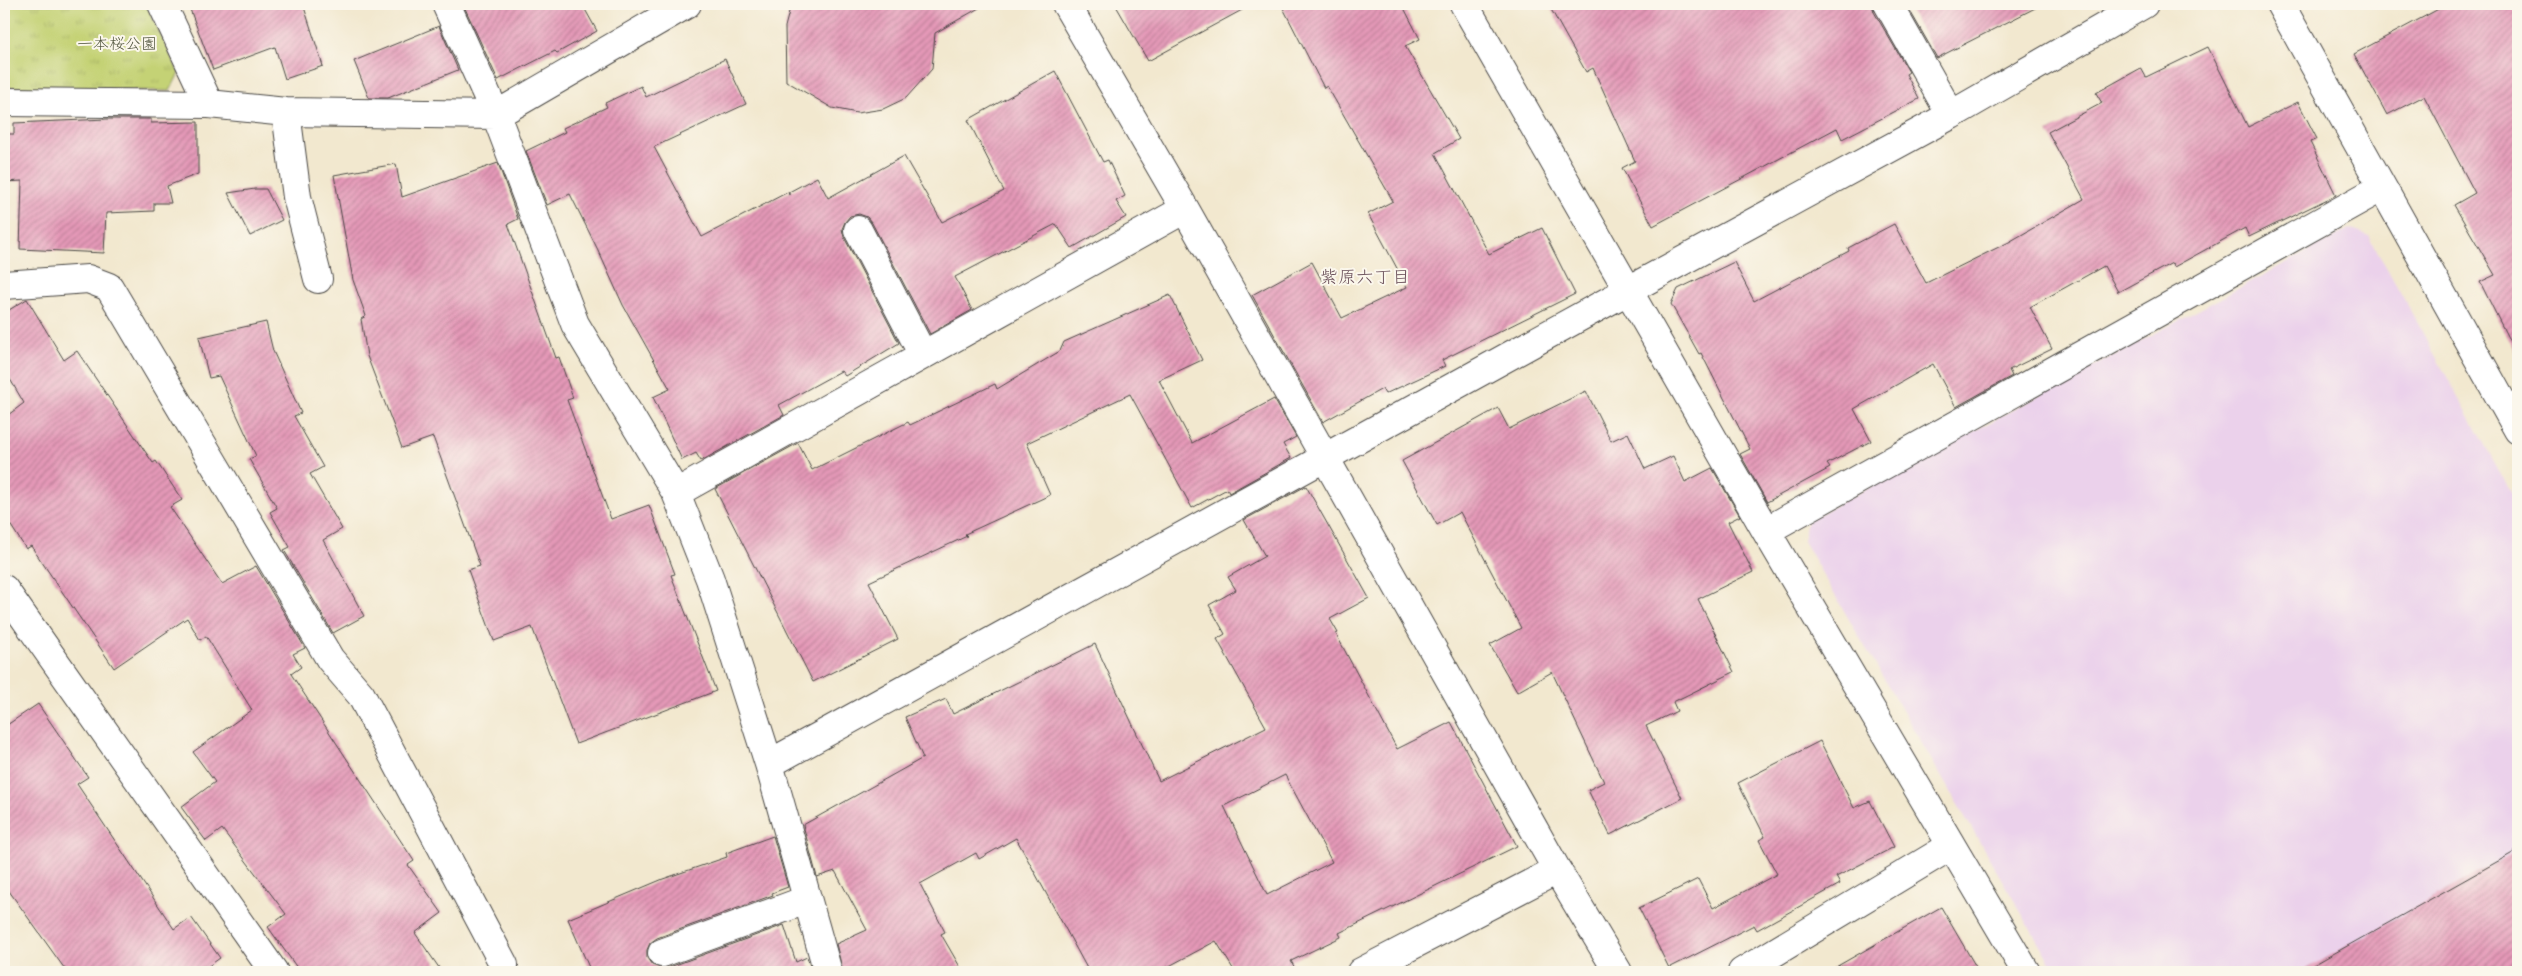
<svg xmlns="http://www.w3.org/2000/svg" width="2522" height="976" font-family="'Gochi Hand','Klee One',sans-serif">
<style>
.built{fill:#ebd1eb}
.park{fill:url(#park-tufts);stroke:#787e50}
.building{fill:url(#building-hatch);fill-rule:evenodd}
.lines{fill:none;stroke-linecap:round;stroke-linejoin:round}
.street-casing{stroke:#494744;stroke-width:30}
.street{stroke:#fff;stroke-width:28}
.labels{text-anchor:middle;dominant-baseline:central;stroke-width:4;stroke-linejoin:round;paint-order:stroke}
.park-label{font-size:16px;fill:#51553e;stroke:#fbf7ec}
.neighbourhood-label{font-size:18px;fill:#6c525c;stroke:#fbf7ec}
</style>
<defs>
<pattern id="park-tufts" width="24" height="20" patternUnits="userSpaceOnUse" patternTransform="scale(1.25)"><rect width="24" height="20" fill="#c4d275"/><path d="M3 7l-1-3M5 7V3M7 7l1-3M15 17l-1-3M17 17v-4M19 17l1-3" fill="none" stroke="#a9b465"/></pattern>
<pattern id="building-hatch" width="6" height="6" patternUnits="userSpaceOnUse" patternTransform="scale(1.25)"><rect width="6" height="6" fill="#e599b8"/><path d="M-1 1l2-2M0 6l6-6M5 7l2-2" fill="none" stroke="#ba7d96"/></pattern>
</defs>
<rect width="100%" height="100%" fill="#fbf7ec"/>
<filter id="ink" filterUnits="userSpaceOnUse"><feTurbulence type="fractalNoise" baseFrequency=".02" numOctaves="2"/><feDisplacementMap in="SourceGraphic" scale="10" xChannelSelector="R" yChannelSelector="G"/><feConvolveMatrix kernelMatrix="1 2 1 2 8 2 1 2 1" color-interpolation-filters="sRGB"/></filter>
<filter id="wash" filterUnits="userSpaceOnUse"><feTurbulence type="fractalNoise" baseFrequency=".0096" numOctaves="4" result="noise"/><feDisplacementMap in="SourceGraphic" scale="20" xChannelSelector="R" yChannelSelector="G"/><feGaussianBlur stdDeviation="1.12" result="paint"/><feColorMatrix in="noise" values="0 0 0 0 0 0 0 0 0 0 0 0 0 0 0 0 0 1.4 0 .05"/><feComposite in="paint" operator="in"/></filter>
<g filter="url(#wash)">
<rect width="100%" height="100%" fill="#f2e8cf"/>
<!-- built -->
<path class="built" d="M 2349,229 L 2369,236 L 2518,505 L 2518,972 L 2056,972 L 1803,541 L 1807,521 Z"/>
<!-- park -->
<path class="park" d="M 4,4 L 146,4 L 179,73 L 170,91 L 4,87 Z"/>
<g id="blocks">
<!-- building -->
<path class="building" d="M 188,4 L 303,4 L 323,66 L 285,79 L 275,47 L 213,70 Z
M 463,4 L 582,4 L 597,31 L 557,53 L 555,51 L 498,80 Z
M 791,4 L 986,4 L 935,33 L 932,69 L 906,98 L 883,109 L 857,113 L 832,108 L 786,81 L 785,27 Z
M 1115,4 L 1253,4 L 1148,61 Z
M 1281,4 L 1402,4 L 1420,39 L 1405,46 L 1459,139 L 1435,153 L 1489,254 L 1542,228 L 1575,294 L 1442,360 L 1445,366 L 1385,394 L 1382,389 L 1323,422 L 1252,295 L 1312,262 L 1342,318 L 1407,287 L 1368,214 L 1393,201 L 1327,86 L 1324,88 Z
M 1548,4 L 1872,4 L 1874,12 L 1909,72 L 1906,74 L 1919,99 L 1842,139 L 1837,128 L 1653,226 L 1622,168 L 1635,161 L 1593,68 L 1586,72 Z
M 1906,4 L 2043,4 L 1937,58 Z
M 2448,4 L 2518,4 L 2518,358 L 2480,282 L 2495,275 L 2454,205 L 2475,193 L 2424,96 L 2387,115 L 2354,54 Z
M 439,26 L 458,70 L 388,98 L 369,98 L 354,61 Z
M 2208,47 L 2248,127 L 2298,102 L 2317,139 L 2310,142 L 2336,195 L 2249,237 L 2245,228 L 2174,267 L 2172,263 L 2118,292 L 2104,266 L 2030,307 L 2052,349 L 2009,370 L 2012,376 L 1956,407 L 1933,364 L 1854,409 L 1871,441 L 1827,464 L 1830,468 L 1767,502 L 1740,454 L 1750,449 L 1701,353 L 1699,354 L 1671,304 L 1678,289 L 1734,262 L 1754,301 L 1849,251 L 1848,248 L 1894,224 L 1926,283 L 2009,242 L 2084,199 L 2048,132 L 2102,103 L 2096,93 L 2141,68 L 2146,77 Z
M 725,59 L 746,104 L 654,147 L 702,237 L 788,192 L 789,195 L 789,192 L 817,177 L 828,198 L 904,156 L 942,222 L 1004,191 L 968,120 L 1055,71 L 1103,162 L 1108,160 L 1125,196 L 1116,201 L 1126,217 L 1072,248 L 1056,224 L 955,277 L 972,310 L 930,334 L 872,223 L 867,217 L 859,214 L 850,216 L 845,222 L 842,229 L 844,237 L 899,343 L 845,376 L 841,371 L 779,405 L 784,415 L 701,461 L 696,453 L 682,460 L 653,397 L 670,389 L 623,305 L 598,250 L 570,194 L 547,205 L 526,151 L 565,132 L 563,128 L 607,107 L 605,103 L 641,86 L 646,97 Z
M 107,119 L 151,119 L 151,123 L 198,122 L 198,174 L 167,186 L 171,203 L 154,203 L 154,211 L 106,213 L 104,253 L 20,249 L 22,181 L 4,182 L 4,134 L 14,134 L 14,123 Z
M 498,163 L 518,219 L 508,224 L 556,358 L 559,357 L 573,398 L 567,400 L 611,519 L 649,505 L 675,574 L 671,575 L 716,691 L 576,744 L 532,627 L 494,641 L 468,570 L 480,566 L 433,437 L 402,448 L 367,356 L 361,319 L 366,316 L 353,280 L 334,175 L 396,164 L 402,197 Z
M 255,189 L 266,189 L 282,220 L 250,236 L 228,193 Z
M 1170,295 L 1202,360 L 1159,380 L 1192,443 L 1274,399 L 1296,437 L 1283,444 L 1291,458 L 1229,493 L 1227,489 L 1192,508 L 1130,394 L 1027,443 L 1050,495 L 965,534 L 967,536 L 869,582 L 898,639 L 813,682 L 715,489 L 798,443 L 812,470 L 908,422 L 910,425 L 995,384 L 997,389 L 1060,351 L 1064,342 Z
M 27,299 L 64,360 L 77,351 L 153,463 L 156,461 L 182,500 L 170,507 L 222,584 L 256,566 L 305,648 L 293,654 L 301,667 L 291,674 L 414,861 L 408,865 L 442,913 L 415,933 L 442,972 L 300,972 L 268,927 L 286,914 L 222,829 L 206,841 L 181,807 L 215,782 L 193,752 L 252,710 L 206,636 L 200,640 L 187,618 L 114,668 L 31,546 L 26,549 L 4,515 L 4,418 L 24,403 L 4,369 L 4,313 Z
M 266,322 L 273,351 L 301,413 L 294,416 L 323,467 L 310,474 L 342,529 L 323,540 L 364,616 L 333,633 L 284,550 L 290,547 L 270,512 L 277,508 L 249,459 L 256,456 L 219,376 L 209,378 L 199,337 Z
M 1586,391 L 1611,441 L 1628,433 L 1645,469 L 1673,456 L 1685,482 L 1712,468 L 1740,516 L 1728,522 L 1753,572 L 1698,599 L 1734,672 L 1673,702 L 1677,711 L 1646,726 L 1682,798 L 1610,835 L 1588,790 L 1604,782 L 1552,672 L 1517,692 L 1490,645 L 1521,628 L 1460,512 L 1437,525 L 1402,461 L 1498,408 L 1509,429 Z
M 1306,486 L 1369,598 L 1330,619 L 1338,633 L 1336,634 L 1397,749 L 1451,722 L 1517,846 L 1339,933 L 1341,937 L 1291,961 L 1297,972 L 1235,972 L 1216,941 L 1158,972 L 1089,972 L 1016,838 L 979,859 L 976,853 L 920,884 L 945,932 L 941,934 L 963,972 L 843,972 L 836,944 L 867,930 L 835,871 L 817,877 L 803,825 L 923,758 L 905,717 L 946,699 L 953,714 L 1095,644 L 1159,781 L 1266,727 L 1217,639 L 1225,634 L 1209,605 L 1236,590 L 1228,577 L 1265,556 L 1244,520 ZM 1285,775 L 1332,862 L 1267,895 L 1224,806 Z
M 38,704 L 88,777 L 77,784 L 174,929 L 191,917 L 220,958 L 200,972 L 67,972 L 4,884 L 4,727 Z
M 1820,741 L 1854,808 L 1870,801 L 1894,847 L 1836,877 L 1840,884 L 1757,930 L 1754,925 L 1669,968 L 1639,908 L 1698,879 L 1713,908 L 1777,874 L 1759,840 L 1765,837 L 1738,783 Z
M 773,836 L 788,887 L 772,893 L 773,895 L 657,938 L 650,943 L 647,950 L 647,958 L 652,965 L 660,968 L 667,968 L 784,925 L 796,962 L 807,957 L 812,972 L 591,972 L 568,919 L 663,879 L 727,857 L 726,853 Z
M 2518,850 L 2518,972 L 2301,972 Z
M 1941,907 L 1979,972 L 1827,972 Z"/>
</g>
</g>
<g filter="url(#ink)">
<use href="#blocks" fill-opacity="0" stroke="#494744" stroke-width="1"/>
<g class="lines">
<defs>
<path id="street" d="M 162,4 L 209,104
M 446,4 L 496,115 L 575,324 L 676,493 L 710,579 L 769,764 L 828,972
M 1066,4 L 1185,209 L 1557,870 L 1618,972
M 1464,4 L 1766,531 L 2026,972
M 1888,4 L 1951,115
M 2280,4 L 2518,430
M 4,102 L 209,104 L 286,112 L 496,115 L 687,4
M 286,112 L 297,197 L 318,279
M 858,230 L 923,355
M 4,285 L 88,279 L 109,287 L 330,659 L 361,695 L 504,965
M 676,493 L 1185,209
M 1766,531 L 2381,188
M 4,589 L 274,972
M 769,764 L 1627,291 L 1951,115 L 2144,4
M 662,953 L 806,900
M 1361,972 L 1557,870
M 1742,972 L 1951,846"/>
</defs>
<!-- street casing -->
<use href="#street" class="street-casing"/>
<!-- street -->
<use href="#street" class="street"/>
</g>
</g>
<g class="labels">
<!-- park labels -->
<g class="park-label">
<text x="117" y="46">一本桜公園</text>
</g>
<!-- neighbourhood labels -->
<g class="neighbourhood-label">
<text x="1365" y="279">紫原六丁目</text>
</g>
</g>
<!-- margin -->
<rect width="2522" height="976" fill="none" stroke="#fbf7ec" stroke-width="20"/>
</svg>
